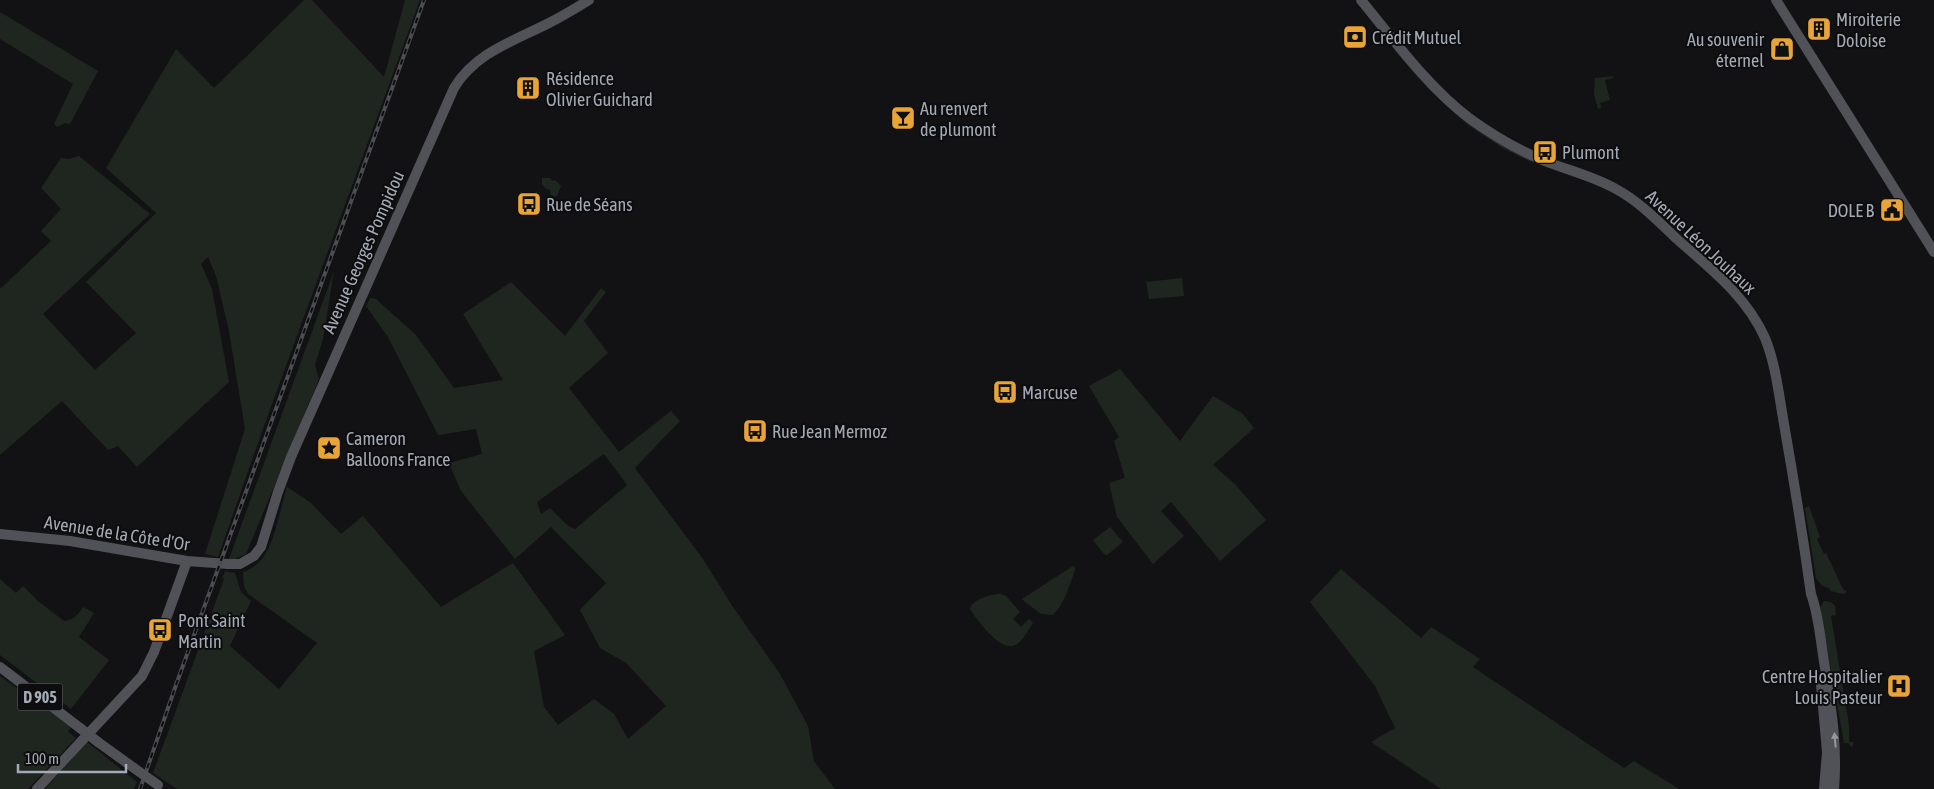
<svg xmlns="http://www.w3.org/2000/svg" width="1934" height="789" font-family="'Asap Condensed',sans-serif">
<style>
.green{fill:#1f261f;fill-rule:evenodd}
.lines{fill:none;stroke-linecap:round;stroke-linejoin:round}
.major{stroke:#505257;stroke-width:10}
.rail-casing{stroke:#4b4d51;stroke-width:4}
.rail{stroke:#0d0d0f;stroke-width:2;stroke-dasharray:5.5;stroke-linecap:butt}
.major-bridge{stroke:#505257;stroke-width:10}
.oneway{fill:#9398a1}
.labels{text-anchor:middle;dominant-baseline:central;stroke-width:4;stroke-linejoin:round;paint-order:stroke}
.shield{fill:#0d0d0f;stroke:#777b82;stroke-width:1}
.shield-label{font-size:16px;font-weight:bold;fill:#a4aab4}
.poi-label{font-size:18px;fill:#a4aab4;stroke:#0d0d0f;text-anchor:start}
.street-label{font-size:18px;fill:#a4aab4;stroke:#0d0d0f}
</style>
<rect width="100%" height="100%" fill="#121214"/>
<!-- green -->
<path class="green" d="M 304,0 L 312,0 L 384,77 L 405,0 L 420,0 L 264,426 L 218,557 L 205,554 L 245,429 L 229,331 L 216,276 L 208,257 L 201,264 L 212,289 L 229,382 L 137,467 L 118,446 L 108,450 L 62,401 L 0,455 L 0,289 L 51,241 L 41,231 L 61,209 L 41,188 L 61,158 L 69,159 L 79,156 L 150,214 L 43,314 L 95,370 L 136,333 L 86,282 L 156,213 L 106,168 L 176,49 L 214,88 Z
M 0,12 L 98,71 L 70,124 L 65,123 L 57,127 L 54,124 L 73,84 L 0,39 Z
M 1400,63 L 1457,114 L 1531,160 L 1531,162 L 1501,147 L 1468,125 Z
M 1613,76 L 1613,78 L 1605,80 L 1610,100 L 1600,103 L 1601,108 L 1598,109 L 1594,94 L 1595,78 Z
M 542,178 L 550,178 L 553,181 L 555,180 L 561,186 L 557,196 L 555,197 L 550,194 L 550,190 L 546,189 L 542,184 Z
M 334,271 L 323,339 L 315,365 L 319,379 L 246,554 L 233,560 L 229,559 Z
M 1182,278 L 1184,296 L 1149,299 L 1146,282 Z
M 511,282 L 565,336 L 601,288 L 606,292 L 584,321 L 608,353 L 569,388 L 619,452 L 671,411 L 680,421 L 635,468 L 703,559 L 731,604 L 780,674 L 808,726 L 814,761 L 835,789 L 177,789 L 153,773 L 223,582 L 224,579 L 222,578 L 225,571 L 235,573 L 241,592 L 251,601 L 230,646 L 279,689 L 317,643 L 248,594 L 244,586 L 243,572 C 248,570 253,568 257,564 C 274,551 280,508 287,487 L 310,502 L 341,534 L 363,516 L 441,607 L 513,563 L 565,635 L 534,651 L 544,707 L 558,725 L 594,699 L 614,714 L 628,739 L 666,706 L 626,663 L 600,648 L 580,610 L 606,583 L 551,527 L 515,559 L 461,491 L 449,463 L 482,454 L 476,429 L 438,435 L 388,337 L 366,306 L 370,298 L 376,299 L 416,335 L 454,388 L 503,380 L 463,314 ZM 604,454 L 627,485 L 575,529 L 567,525 L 550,508 L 541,514 L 537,502 Z
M 1120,369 L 1180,441 L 1213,396 L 1243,414 L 1254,428 L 1213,465 L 1235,484 L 1266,520 L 1220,561 L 1171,502 L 1161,511 L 1184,536 L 1153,564 L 1117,517 L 1109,483 L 1125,478 L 1114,441 L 1119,437 L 1089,386 Z
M 1809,506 L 1820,537 L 1817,539 L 1824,554 L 1826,553 L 1843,589 L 1847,592 L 1844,594 L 1830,591 L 1830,589 L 1821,585 L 1816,578 L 1805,508 Z
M 1110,527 L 1123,542 L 1107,555 L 1105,555 L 1093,540 Z
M 1073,566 L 1075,568 L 1075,570 C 1070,584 1064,605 1053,615 L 1041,614 L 1024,601 L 1022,599 Z
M 1341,569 L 1421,638 L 1431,627 L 1480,659 L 1473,667 L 1624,768 L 1634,761 L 1679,789 L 1441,789 L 1371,742 L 1395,728 L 1375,686 L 1310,602 Z
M 0,579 L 16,593 L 23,586 L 38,601 L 64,621 C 74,620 78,615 83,607 L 94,613 L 79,637 L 109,660 L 71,709 L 0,655 Z
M 1001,594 L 1006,596 L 1020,612 L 1013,619 L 1021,627 L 1029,619 L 1033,623 C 1029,629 1023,640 1017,644 C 1002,655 977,620 970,609 C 972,599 992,594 1001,594 Z
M 1824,601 L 1831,602 L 1835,606 L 1836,615 L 1831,616 L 1849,725 L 1849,742 L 1854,742 L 1852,748 L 1848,743 L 1844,743 L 1820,608 Z
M 0,676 L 71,727 L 68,732 L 76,738 L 28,789 L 0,789 Z
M 87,742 L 137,782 L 134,789 L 45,789 Z"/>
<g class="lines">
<!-- major -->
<path class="major" d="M 1361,0 C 1393,39 1428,87 1469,118 C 1491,134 1516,149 1542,160 C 1567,170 1593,176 1616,189 C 1640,202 1659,222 1678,240 C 1711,269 1747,297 1765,338 C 1776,365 1779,396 1784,424 C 1794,481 1803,537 1811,594 C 1818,613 1820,635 1823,655 C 1830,700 1838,743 1834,789
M 1776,0 L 1934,252
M 0,534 L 70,541 L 187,561 L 228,564 L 240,564 L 254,556 L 261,547 L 278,492 L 291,457 L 454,88 C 476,52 514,41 549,23 C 563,16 576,8 589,0
M 0,667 L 80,728
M 1821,684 L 1827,752 L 1824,789
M 98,742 L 134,768
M 37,789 L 142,676 L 154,652 L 187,561"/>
<defs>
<path id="rail" d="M 140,789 L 176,685 L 424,0"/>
</defs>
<!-- rail casing -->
<use href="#rail" class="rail-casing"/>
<!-- rail -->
<use href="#rail" class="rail"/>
<!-- major-bridge -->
<path class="major-bridge" d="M 80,728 L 98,742
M 134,768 L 158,785"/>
</g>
<!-- one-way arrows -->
<defs><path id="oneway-solid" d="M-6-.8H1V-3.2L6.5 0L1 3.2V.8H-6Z" transform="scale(1.25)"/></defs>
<use class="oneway" href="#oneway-solid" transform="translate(1835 740) rotate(-95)"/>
<!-- icons -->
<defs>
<symbol id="building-square" viewBox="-11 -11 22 22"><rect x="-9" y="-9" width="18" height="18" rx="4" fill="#e8a436" stroke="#0d0d0f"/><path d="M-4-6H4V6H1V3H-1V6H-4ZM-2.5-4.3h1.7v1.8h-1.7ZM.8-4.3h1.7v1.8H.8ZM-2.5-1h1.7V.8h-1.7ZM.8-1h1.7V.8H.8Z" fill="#111"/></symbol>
<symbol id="bank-square" viewBox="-11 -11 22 22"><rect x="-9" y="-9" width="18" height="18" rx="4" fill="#e8a436" stroke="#0d0d0f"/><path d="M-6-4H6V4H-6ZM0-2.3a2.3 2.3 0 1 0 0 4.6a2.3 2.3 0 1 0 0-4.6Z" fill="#111"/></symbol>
<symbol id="shop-square" viewBox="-11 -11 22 22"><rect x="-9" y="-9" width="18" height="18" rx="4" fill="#e8a436" stroke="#0d0d0f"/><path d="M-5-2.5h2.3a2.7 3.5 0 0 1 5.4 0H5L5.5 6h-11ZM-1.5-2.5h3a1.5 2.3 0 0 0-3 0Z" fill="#111"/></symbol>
<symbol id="bar-square" viewBox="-11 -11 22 22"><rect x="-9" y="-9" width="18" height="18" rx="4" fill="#e8a436" stroke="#0d0d0f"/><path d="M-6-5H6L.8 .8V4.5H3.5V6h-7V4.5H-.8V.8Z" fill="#111"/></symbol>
<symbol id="bus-square" viewBox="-11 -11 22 22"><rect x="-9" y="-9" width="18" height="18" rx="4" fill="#e8a436" stroke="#0d0d0f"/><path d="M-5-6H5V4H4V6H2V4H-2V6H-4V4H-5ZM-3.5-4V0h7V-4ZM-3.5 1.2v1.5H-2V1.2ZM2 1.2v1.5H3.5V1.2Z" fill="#111"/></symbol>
<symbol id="civic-square" viewBox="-11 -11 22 22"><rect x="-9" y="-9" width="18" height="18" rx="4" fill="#e8a436" stroke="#0d0d0f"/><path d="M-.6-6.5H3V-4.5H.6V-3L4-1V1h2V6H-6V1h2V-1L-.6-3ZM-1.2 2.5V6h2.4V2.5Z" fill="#111"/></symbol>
<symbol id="sight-square" viewBox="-11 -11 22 22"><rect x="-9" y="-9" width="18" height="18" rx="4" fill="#e8a436" stroke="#0d0d0f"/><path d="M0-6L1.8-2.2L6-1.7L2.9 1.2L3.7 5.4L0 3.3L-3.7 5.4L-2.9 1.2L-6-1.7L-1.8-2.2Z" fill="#111"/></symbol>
<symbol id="hospital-square" viewBox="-11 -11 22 22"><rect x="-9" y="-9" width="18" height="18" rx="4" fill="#e8a436" stroke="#0d0d0f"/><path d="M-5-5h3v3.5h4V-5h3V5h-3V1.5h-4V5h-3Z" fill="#111"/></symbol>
</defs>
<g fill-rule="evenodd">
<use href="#building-square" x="1805" y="15" width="28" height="28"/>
<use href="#bank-square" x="1341" y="23" width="28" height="28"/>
<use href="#shop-square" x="1768" y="35" width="28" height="28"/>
<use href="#building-square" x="514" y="74" width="28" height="28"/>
<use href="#bar-square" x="889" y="104" width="28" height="28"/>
<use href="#bus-square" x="1531" y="138" width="28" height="28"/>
<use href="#bus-square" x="515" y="190" width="28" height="28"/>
<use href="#civic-square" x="1878" y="196" width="28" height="28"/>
<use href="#bus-square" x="991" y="378" width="28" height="28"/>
<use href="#bus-square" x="741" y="417" width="28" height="28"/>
<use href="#sight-square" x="315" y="434" width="28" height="28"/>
<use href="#bus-square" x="146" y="616" width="28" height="28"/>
<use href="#hospital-square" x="1885" y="672" width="28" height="28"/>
</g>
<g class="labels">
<!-- shield labels -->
<rect class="shield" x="17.5" y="683.5" width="45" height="27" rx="4"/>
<g class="shield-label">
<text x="40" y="697">D 905</text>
</g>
<!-- poi labels -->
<g class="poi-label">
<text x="1836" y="19">Miroiterie<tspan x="1836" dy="21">Doloise</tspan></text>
<text x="1372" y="37">Crédit Mutuel</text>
<text x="1764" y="39" text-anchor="end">Au souvenir<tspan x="1764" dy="21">éternel</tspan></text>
<text x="546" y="78">Résidence<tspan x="546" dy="21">Olivier Guichard</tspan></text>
<text x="920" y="108">Au renvert<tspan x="920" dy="21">de plumont</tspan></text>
<text x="1562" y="152">Plumont</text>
<text x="546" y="204">Rue de Séans</text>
<text x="1874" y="210" text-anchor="end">DOLE B</text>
<text x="1022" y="392">Marcuse</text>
<text x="772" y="431">Rue Jean Mermoz</text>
<text x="346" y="438">Cameron<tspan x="346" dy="21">Balloons France</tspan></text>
<text x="178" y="620">Pont Saint<tspan x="178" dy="21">Martin</tspan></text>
<text x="1882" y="676" text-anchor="end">Centre Hospitalier<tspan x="1882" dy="21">Louis Pasteur</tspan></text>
</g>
<!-- street labels -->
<g class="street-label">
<text transform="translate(1701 242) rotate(43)">Avenue Léon Jouhaux</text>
<text transform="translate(363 252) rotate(-66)">Avenue Georges Pompidou</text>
<text transform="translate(117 533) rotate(9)">Avenue de la Côte d'Or</text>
</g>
</g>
<!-- scale -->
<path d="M18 764v8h108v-8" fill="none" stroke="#a4aab4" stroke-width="2.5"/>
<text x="25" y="764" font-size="15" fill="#a4aab4" stroke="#0d0d0f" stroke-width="4" paint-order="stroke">100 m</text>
</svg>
